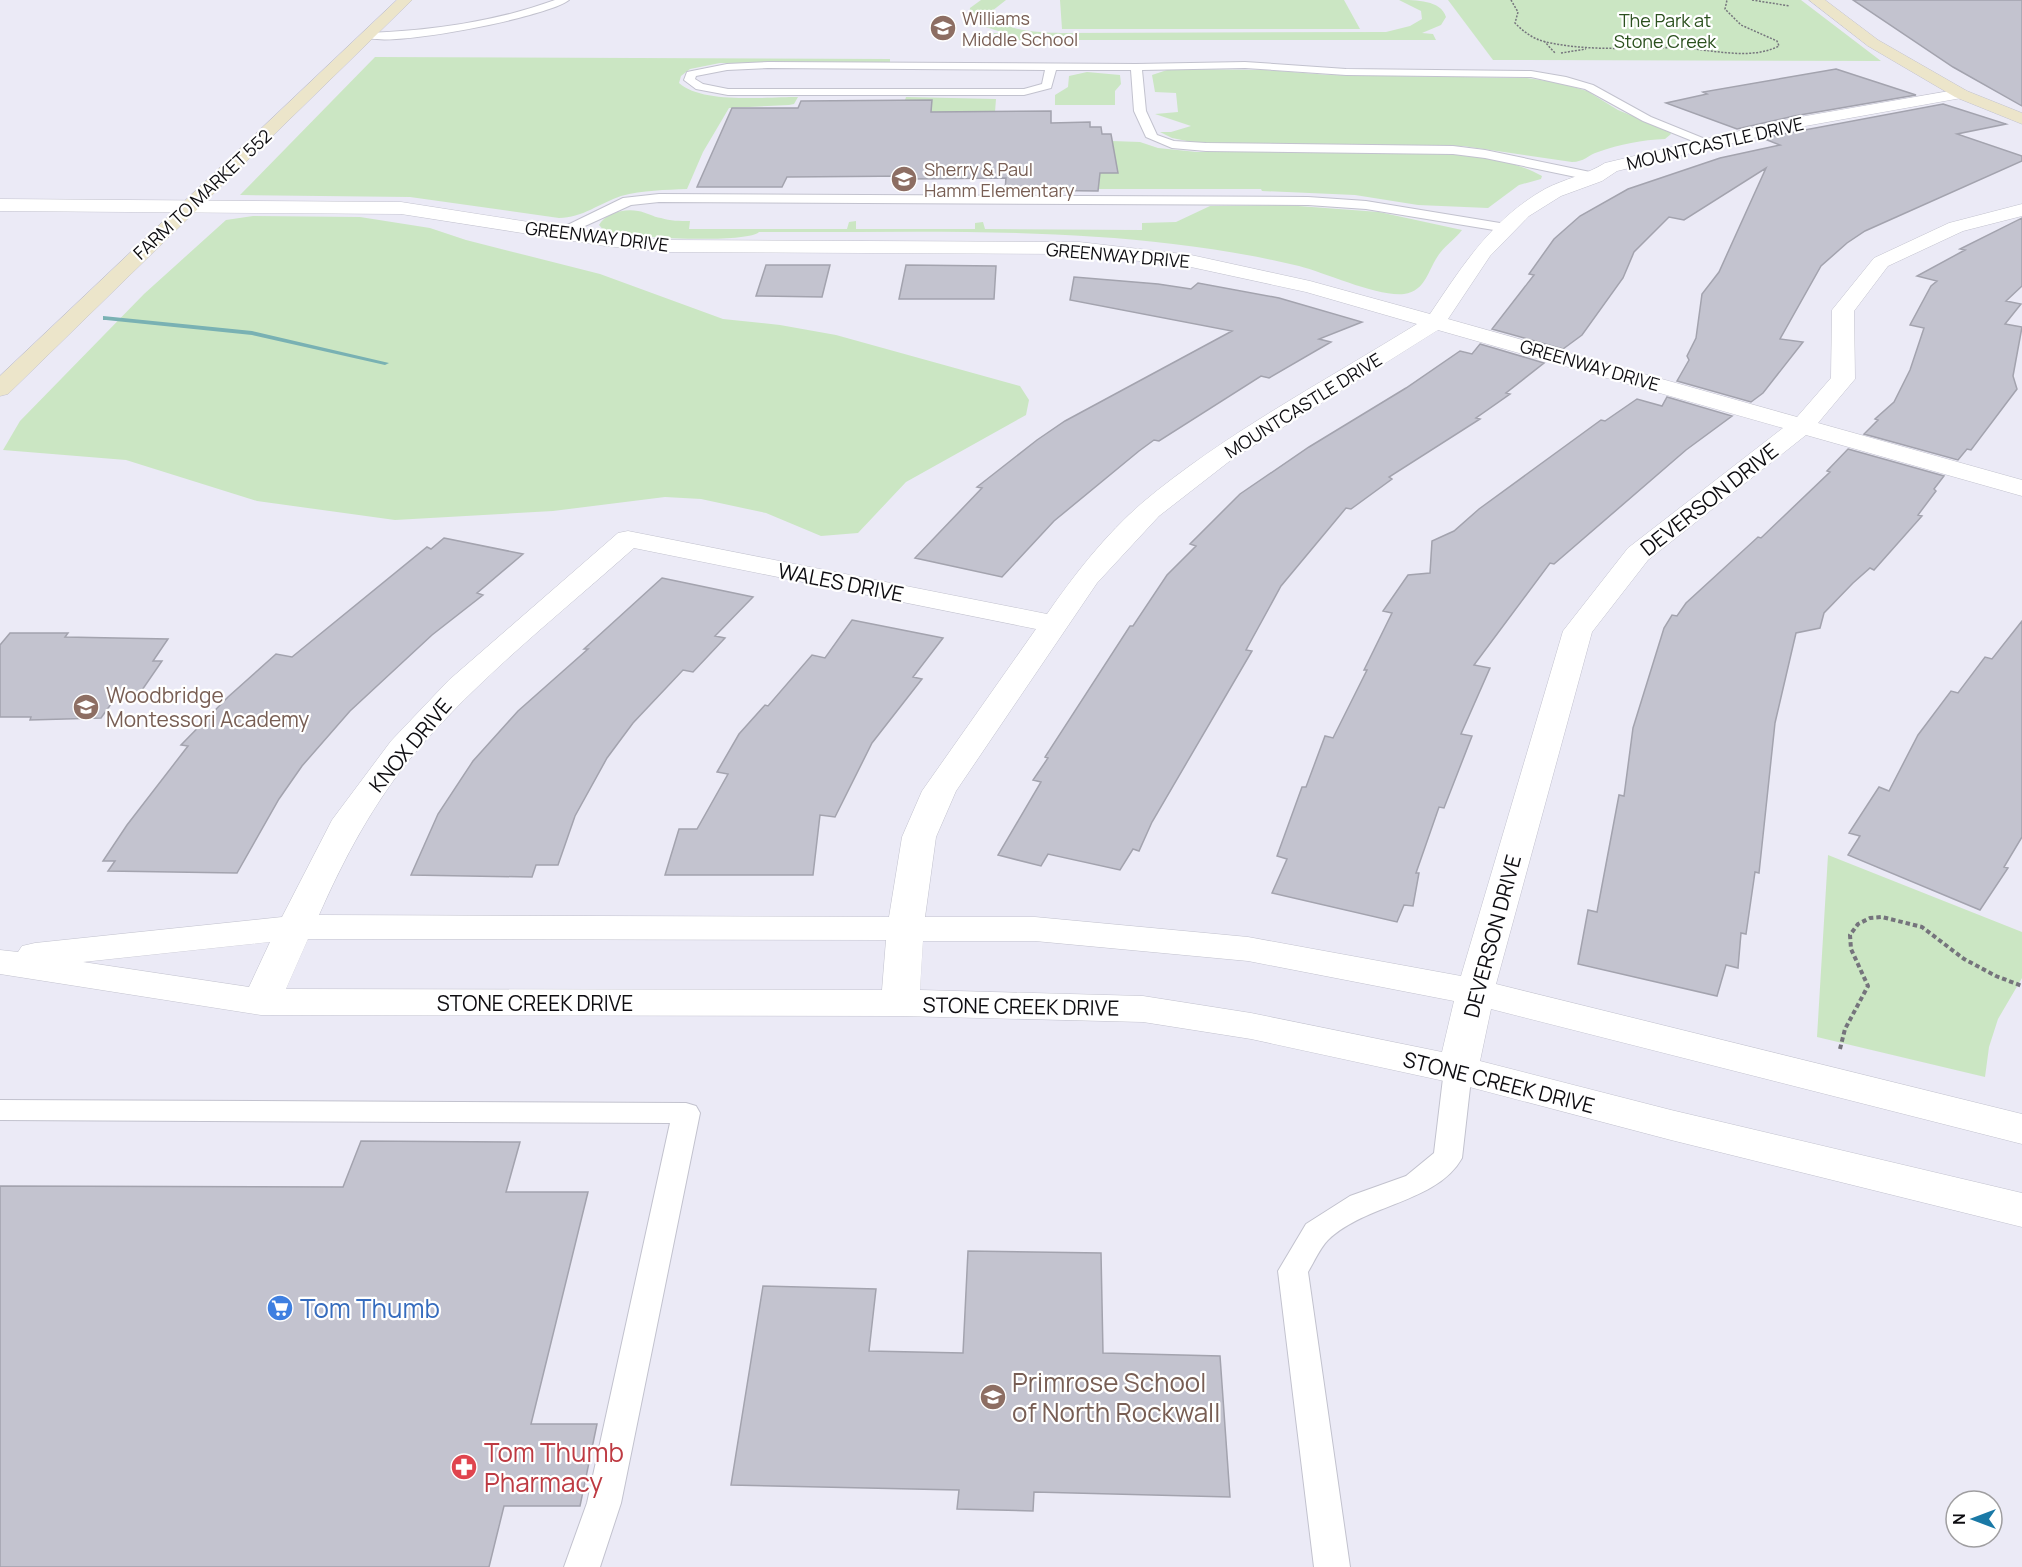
<svg xmlns="http://www.w3.org/2000/svg" width="2022" height="1567" font-family="Manrope,sans-serif">
<style>
.green{fill:#cbe6c3}
.lines{fill:none;stroke-linecap:round;stroke-linejoin:round}
.stream{fill:#79b1b3;fill-rule:evenodd}
.building{fill:#c3c3cf;stroke:#a3a3ae;stroke-width:1.5}
.lane-casing{stroke:#c2c2ce;stroke-width:2}
.street-casing{stroke:#c2c2ce;stroke-width:1}
.secondary-casing{stroke:#c2c2ce;stroke-width:1}
.path-far1{stroke:#75747c;stroke-width:1.5;stroke-dasharray:2 1.5;stroke-linecap:butt}
.path{stroke:#75747c;stroke-width:4;stroke-dasharray:4.5 3;stroke-linecap:butt}
.lane{fill:#fff;fill-rule:evenodd}
.street{fill:#fff;fill-rule:evenodd}
.secondary{fill:#ece5ca;fill-rule:evenodd}
.labels{text-anchor:middle;dominant-baseline:central;stroke-width:4.5;stroke-linejoin:round;paint-order:stroke}
.far-education-label{font-size:18px;fill:#785e54;stroke:#fff;text-anchor:start}
.far-park-label{font-size:18px;fill:#2b501e;stroke:#fff}
.far-street-label{font-size:18px;fill:#0e0d11;stroke:#fff}
.street-label{font-size:21px;fill:#0e0d11;stroke:#fff}
.education-label{font-size:21px;fill:#785e54;stroke:#fff;text-anchor:start}
.near-shop-label{font-size:26px;fill:#366cbe;stroke:#fff;text-anchor:start}
.near-education-label{font-size:26px;fill:#785e54;stroke:#fff;text-anchor:start}
.near-health-label{font-size:26px;fill:#be3a42;stroke:#fff;text-anchor:start}
</style>
<rect width="100%" height="100%" fill="#ebeaf6"/>
<!-- green -->
<path class="green" d="M 981,0 L 1006,0 L 992,11 C 1000,33 1042,32 1061,33 L 1386,32 L 1410,26 L 1422,19 L 1421,11 L 1399,0 C 1416,0 1441,0 1446,17 L 1441,25 L 1422,33 L 1433,34 L 1436,40 L 993,40 L 994,33 L 1004,33 L 983,26 L 969,15 L 970,8 Z
M 1060,0 L 1344,0 L 1360,29 L 1062,29 Z
M 1448,0 L 1801,0 L 1881,61 L 1493,60 Z
M 375,57 L 890,59 L 890,62 L 720,63 L 690,69 L 681,76 L 679,83 C 702,104 767,97 798,97 L 794,104 L 789,105 L 729,108 L 703,152 L 687,189 C 665,190 643,190 621,196 C 600,203 582,218 559,218 L 410,197 L 240,195 Z
M 1170,69 L 1266,70 L 1329,75 L 1527,78 L 1560,83 L 1587,91 L 1618,110 L 1669,131 L 1671,134 L 1665,139 C 1642,140 1620,144 1598,152 C 1588,155 1584,162 1572,162 L 1463,146 L 1197,143 L 1172,138 L 1160,132 L 1171,132 L 1191,126 L 1155,114 L 1178,112 L 1176,93 L 1155,92 L 1152,75 Z
M 1087,72 L 1120,75 L 1121,84 L 1115,91 L 1115,105 L 1055,105 L 1055,95 L 1068,87 L 1069,76 Z
M 906,97 L 996,99 L 995,112 L 931,115 L 932,100 L 905,100 Z
M 1112,141 L 1140,142 L 1158,148 L 1197,152 L 1427,152 C 1466,155 1508,157 1542,176 L 1541,179 L 1519,185 L 1488,208 L 1418,205 L 1355,195 L 1262,191 L 1261,189 L 1099,189 L 1097,173 Z
M 1285,205 L 1379,212 L 1462,230 C 1456,238 1447,244 1440,253 C 1428,268 1427,291 1404,294 C 1378,297 1326,273 1299,266 C 1258,256 1215,249 1173,244 C 1036,227 897,233 759,232 C 747,244 625,238 606,231 C 602,229 602,228 599,225 C 605,213 625,208 638,211 C 646,212 653,217 661,218 C 670,221 680,221 690,221 L 689,229 L 847,229 L 849,222 L 856,221 L 856,229 L 975,229 L 975,223 L 983,222 L 985,229 L 1142,230 L 1142,223 L 1176,222 L 1210,206 Z
M 253,216 L 360,217 L 430,228 L 466,240 L 600,274 L 723,319 L 780,325 L 836,335 L 1020,386 L 1029,400 L 1026,415 L 906,482 L 858,533 L 821,536 L 766,513 L 701,499 L 665,497 L 553,511 L 395,520 L 257,501 L 126,460 L 3,450 L 20,421 L 144,294 L 226,220 Z
M 1828,855 L 2022,932 L 2022,978 L 1998,1019 L 1989,1047 L 1985,1077 L 1817,1037 Z"/>
<g class="lines">
<!-- stream -->
<path class="stream" d="M 103,316 L 252,331 L 389,363 L 385,365 L 252,335 L 106,320 L 103,320 Z"/>
</g>
<!-- building -->
<path class="building" d="M 1853,0 L 2022,0 L 2022,106 L 1953,67 Z
M 1836,69 L 1916,95 L 1794,116 L 1737,129 L 1666,103 L 1707,94 L 1703,92 Z
M 932,100 L 931,112 L 1051,111 L 1051,123 L 1090,122 L 1090,127 L 1101,127 L 1102,134 L 1111,134 L 1118,173 L 1100,173 L 1098,191 L 1005,190 L 1006,178 L 912,179 L 912,176 L 787,177 L 782,187 L 697,187 L 732,108 L 798,108 L 801,101 Z
M 1943,104 L 2006,124 L 1957,134 L 2022,156 L 2022,161 L 1865,231 L 1847,243 L 1821,266 L 1780,339 L 1803,342 L 1763,393 L 1751,402 L 1677,381 L 1689,360 L 1687,356 L 1696,338 L 1702,294 L 1719,272 L 1766,168 L 1684,220 L 1669,217 L 1634,252 L 1623,278 L 1582,335 L 1563,349 L 1492,329 L 1534,275 L 1529,274 L 1554,239 L 1580,216 L 1628,189 L 1720,158 L 1780,145 L 1762,138 Z
M 2022,218 L 2022,286 L 2006,301 L 2021,304 L 2005,324 L 2022,327 L 2013,376 L 2017,389 L 1971,450 L 1967,449 L 1958,460 L 1864,434 L 1878,420 L 1875,419 L 1894,402 L 1910,370 L 1924,328 L 1910,325 L 1931,286 L 1937,281 L 1917,276 L 1965,250 L 1960,249 Z
M 766,265 L 830,265 L 822,297 L 756,296 Z
M 906,265 L 996,266 L 994,299 L 899,299 Z
M 1074,277 L 1158,284 L 1191,289 L 1198,283 L 1279,298 L 1362,322 L 1319,339 L 1331,342 L 1269,378 L 1261,376 L 1159,441 L 1154,440 L 1139,451 L 1054,521 L 1002,577 L 915,558 L 982,488 L 977,487 L 1037,440 L 1065,421 L 1232,331 L 1070,300 Z
M 1480,344 L 1544,363 L 1506,393 L 1510,394 L 1476,418 L 1480,419 L 1389,477 L 1392,479 L 1351,509 L 1346,508 L 1281,586 L 1246,650 L 1252,651 L 1152,822 L 1139,851 L 1133,849 L 1120,870 L 1048,854 L 1041,866 L 998,855 L 1041,782 L 1033,780 L 1048,758 L 1045,757 L 1130,626 L 1133,626 L 1167,575 L 1196,546 L 1190,544 L 1240,494 L 1309,447 L 1406,388 L 1460,351 L 1472,354 Z
M 1667,397 L 1732,416 L 1686,450 L 1554,564 L 1550,563 L 1474,665 L 1490,668 L 1461,734 L 1472,736 L 1444,808 L 1439,807 L 1416,873 L 1419,873 L 1413,906 L 1404,905 L 1397,922 L 1272,893 L 1287,859 L 1277,856 L 1302,787 L 1306,787 L 1325,736 L 1333,738 L 1367,670 L 1364,670 L 1392,613 L 1383,611 L 1408,575 L 1430,573 L 1432,541 L 1454,531 L 1479,509 L 1601,420 L 1605,421 L 1637,399 L 1662,406 Z
M 1848,449 L 1944,476 L 1934,489 L 1936,491 L 1918,515 L 1922,516 L 1874,570 L 1870,568 L 1853,583 L 1824,613 L 1820,628 L 1796,633 L 1775,723 L 1759,873 L 1755,872 L 1746,934 L 1741,933 L 1738,968 L 1726,965 L 1717,996 L 1578,964 L 1588,910 L 1597,912 L 1619,795 L 1624,796 L 1633,728 L 1664,628 L 1672,615 L 1677,616 L 1686,603 L 1758,537 L 1761,538 L 1830,472 L 1827,471 Z
M 444,538 L 523,554 L 477,593 L 483,595 L 432,635 L 350,711 L 302,766 L 279,799 L 237,873 L 108,871 L 115,861 L 103,861 L 127,825 L 188,746 L 181,745 L 228,697 L 276,654 L 292,657 L 427,547 L 431,549 Z
M 662,578 L 753,597 L 715,636 L 725,638 L 693,672 L 683,670 L 633,723 L 607,758 L 575,816 L 558,865 L 536,865 L 532,877 L 411,875 L 438,814 L 473,761 L 518,711 L 588,649 L 584,649 Z
M 852,620 L 943,638 L 913,677 L 922,679 L 872,743 L 835,817 L 820,815 L 813,875 L 665,875 L 679,829 L 697,829 L 728,774 L 717,772 L 739,734 L 765,705 L 768,706 L 812,655 L 825,658 Z
M 2022,621 L 2022,837 L 2004,867 L 2008,868 L 1980,910 L 1848,855 L 1860,836 L 1849,833 L 1879,787 L 1889,791 L 1918,735 L 1951,691 L 1958,693 L 1985,657 L 1992,659 Z
M 10,633 L 68,633 L 65,637 L 168,639 L 153,661 L 162,661 L 140,693 L 119,693 L 101,718 L 30,720 L 31,717 L 0,717 L 0,645 Z
M 361,1141 L 520,1142 L 506,1192 L 588,1192 L 531,1424 L 597,1424 L 580,1506 L 504,1506 L 489,1567 L 0,1567 L 0,1186 L 343,1187 Z
M 968,1251 L 1101,1253 L 1103,1353 L 1220,1356 L 1230,1497 L 1034,1492 L 1033,1511 L 957,1509 L 959,1490 L 731,1485 L 763,1286 L 876,1289 L 869,1351 L 963,1353 Z"/>
<g class="lines">
<defs>
<path id="lane" d="M 555,0 L 569,0 C 548,17 382,50 364,36 L 369,33 C 433,30 495,22 555,0 Z
M 768,62 L 1136,64 L 1245,62 L 1346,69 L 1531,71 L 1566,77 L 1593,85 L 1651,117 L 1715,143 L 1713,146 L 1705,146 L 1643,121 L 1585,89 L 1531,77 L 1346,75 L 1245,68 L 1142,70 L 1146,111 L 1157,135 L 1174,141 L 1206,143 L 1453,146 L 1485,150 L 1595,173 L 1601,177 L 1599,180 L 1595,181 L 1485,158 L 1453,154 L 1206,151 L 1172,148 L 1146,137 L 1134,111 L 1131,70 L 1056,70 L 1051,88 L 1024,95 L 728,95 L 696,89 L 684,80 L 687,72 L 727,64 ZM 768,68 L 1045,70 L 1042,84 L 1024,89 L 728,89 L 703,84 L 695,79 L 696,76 L 727,70 Z
M 659,194 L 1308,197 L 1366,201 L 1506,224 L 1513,228 L 1506,232 L 1366,209 L 1308,205 L 659,202 L 631,205 L 563,236 L 553,236 L 551,233 L 623,198 Z
M 1458,1060 L 1468,1063 L 1472,1070 L 1462,1158 C 1437,1203 1365,1204 1328,1240 C 1320,1248 1314,1262 1308,1272 L 1350,1567 L 1314,1567 L 1278,1271 L 1306,1224 L 1350,1196 L 1406,1176 L 1434,1153 L 1444,1070 L 1448,1063 Z
M 0,1100 L 686,1103 L 696,1106 L 700,1113 L 621,1503 L 600,1567 L 564,1567 L 587,1503 L 670,1123 L 0,1120 Z"/>
<path id="street" d="M 1961,89 L 1967,91 L 1969,94 L 1967,97 L 1794,128 L 1617,171 L 1602,181 L 1561,196 L 1529,216 L 1490,256 L 1448,319 L 1797,417 L 1831,378 L 1832,310 L 1874,258 L 1949,223 L 2022,204 L 2022,216 L 1963,231 L 1888,266 L 1854,311 L 1855,379 L 1818,423 L 2022,480 L 2022,496 L 1806,435 L 1648,560 L 1592,632 L 1496,984 L 2022,1114 L 2022,1144 L 1491,1009 L 1480,1061 L 1671,1110 L 2022,1193 L 2022,1227 L 1671,1140 L 1458,1084 L 1251,1039 L 1143,1022 L 900,1016 L 261,1015 L 0,974 L 0,950 L 18,952 L 22,946 L 35,943 L 282,917 L 332,820 L 391,741 L 449,680 L 618,533 L 628,531 L 1047,614 C 1074,575 1106,534 1142,503 C 1224,434 1325,381 1417,324 L 1306,292 L 1191,267 L 1079,254 L 669,252 L 605,246 L 401,214 L 0,211 L 0,199 L 401,202 L 605,234 L 669,240 L 1079,242 L 1191,255 L 1310,281 L 1430,314 C 1463,265 1492,219 1545,189 C 1564,179 1586,175 1605,163 L 1794,118 ZM 1438,330 L 1783,428 L 1628,548 L 1563,631 L 1461,976 L 1248,937 L 1035,917 L 925,917 L 936,837 L 956,791 L 1097,583 L 1159,516 L 1231,460 ZM 634,548 L 1036,629 L 922,791 L 902,837 L 889,917 L 319,915 C 344,858 374,802 414,754 C 478,678 559,615 634,548 ZM 308,939 L 886,940 L 882,990 L 286,989 ZM 923,941 L 1035,941 L 1248,961 L 1454,1001 L 1442,1052 L 1251,1013 L 1143,996 L 920,990 ZM 270,942 L 249,987 L 83,962 Z"/>
<path id="secondary" d="M 397,0 L 412,0 L 8,394 L 0,396 L 0,376 Z
M 1809,0 L 1825,0 L 1878,40 L 1967,91 L 2022,113 L 2022,124 L 1955,97 L 1868,46 Z"/>
</defs>
<!-- lane casing -->
<use href="#lane" class="lane-casing"/>
<!-- street casing -->
<use href="#street" class="street-casing"/>
<!-- secondary casing -->
<use href="#secondary" class="secondary-casing"/>
<!-- path-far1 -->
<path class="path-far1" d="M 1511,0 L 1518,12 L 1515,23 C 1524,32 1533,39 1546,42 C 1590,52 1634,47 1679,48 C 1712,49 1749,61 1779,46 L 1777,41 L 1741,25 L 1725,9 L 1727,0
M 1752,0 L 1790,6
M 1544,41 L 1555,53
M 1561,53 L 1586,49"/>
<!-- path -->
<path class="path" d="M 1840,1049 L 1845,1029 L 1868,986 L 1851,949 L 1850,935 L 1858,924 L 1870,918 L 1882,917 L 1922,927 L 1964,959 L 1996,976 L 2022,986"/>
<!-- lane -->
<use href="#lane" class="lane"/>
<!-- street -->
<use href="#street" class="street"/>
<!-- secondary -->
<use href="#secondary" class="secondary"/>
</g>
<!-- icons -->
<defs>
<symbol id="school-disc" viewBox="-11 -11 22 22"><circle r="9.5" fill="#8d6e63" stroke="#fff"/><path d="M0-5L7-2L0 1L-7-2ZM-4 1L0 2.5L4 1V4Q0 6-4 4Z" fill="#fff"/></symbol>
<symbol id="supermarket-disc" viewBox="-11 -11 22 22"><circle r="9.5" fill="#3f7fe0" stroke="#fff"/><path d="M-6-5.5h2.5l.6 2H6L4.5 2H-2.5L-4.4-4H-6ZM-1.5 3.2a1.3 1.3 0 1 0 .1 0ZM3 3.2a1.3 1.3 0 1 0 .1 0Z" fill="#fff"/></symbol>
<symbol id="pharmacy-disc" viewBox="-11 -11 22 22"><circle r="9.5" fill="#e0444e" stroke="#fff"/><path d="M-2-6h4v4h4v4h-4v4h-4v-4h-4v-4h4Z" fill="#fff"/></symbol>
</defs>
<g fill-rule="evenodd">
<use href="#school-disc" x="928" y="13" width="30" height="30"/>
<use href="#school-disc" x="889" y="164" width="30" height="30"/>
<use href="#school-disc" x="71" y="692" width="30" height="30"/>
<use href="#supermarket-disc" x="265" y="1293" width="30" height="30"/>
<use href="#school-disc" x="978" y="1382" width="30" height="30"/>
<use href="#pharmacy-disc" x="449" y="1452" width="30" height="30"/>
</g>
<g class="labels">
<!-- far-education labels -->
<g class="far-education-label">
<text x="962" y="18">Williams<tspan x="962" dy="21">Middle School</tspan></text>
<text x="924" y="169">Sherry &amp; Paul<tspan x="924" dy="21">Hamm Elementary</tspan></text>
</g>
<!-- far-park labels -->
<g class="far-park-label">
<text x="1665" y="20">The Park at<tspan x="1665" dy="21">Stone Creek</tspan></text>
</g>
<!-- far-street labels -->
<g class="far-street-label">
<text transform="translate(1715 143) rotate(-13)">MOUNTCASTLE DRIVE</text>
<text transform="translate(202 194) rotate(-43)">FARM TO MARKET 552</text>
<text transform="translate(597 236) rotate(7)">GREENWAY DRIVE</text>
<text transform="translate(1118 255) rotate(5)">GREENWAY DRIVE</text>
<text transform="translate(1590 365) rotate(16)">GREENWAY DRIVE</text>
<text transform="translate(1303 405) rotate(-32)">MOUNTCASTLE DRIVE</text>
</g>
<!-- street labels -->
<g class="street-label">
<text transform="translate(1709 499) rotate(-38)">DEVERSON DRIVE</text>
<text transform="translate(841 582) rotate(11)">WALES DRIVE</text>
<text transform="translate(410 745) rotate(-50)">KNOX DRIVE</text>
<text transform="translate(1492 936) rotate(-75)">DEVERSON DRIVE</text>
<text x="535" y="1003">STONE CREEK DRIVE</text>
<text transform="translate(1021 1006) rotate(1)">STONE CREEK DRIVE</text>
<text transform="translate(1499 1082) rotate(14)">STONE CREEK DRIVE</text>
</g>
<!-- education labels -->
<g class="education-label">
<text x="106" y="695">Woodbridge<tspan x="106" dy="24">Montessori Academy</tspan></text>
</g>
<!-- near-shop labels -->
<g class="near-shop-label">
<text x="300" y="1308">Tom Thumb</text>
</g>
<!-- near-education labels -->
<g class="near-education-label">
<text x="1012" y="1382">Primrose School<tspan x="1012" dy="30">of North Rockwall</tspan></text>
</g>
<!-- near-health labels -->
<g class="near-health-label">
<text x="484" y="1452">Tom Thumb<tspan x="484" dy="30">Pharmacy</tspan></text>
</g>
</g>
<!-- north arrow -->
<g transform="translate(1974 1519) rotate(270)"><circle r="28" fill="#ffffff" stroke="#9f9ea0" stroke-width="1.5"/>
<path d="M0-4.5L10 22L0 15L-10 22Z" fill="#1a79a6"/>
<text y="-9" font-size="16" font-weight="bold" text-anchor="middle" fill="#0e0d11">N</text>
</g>
</svg>
